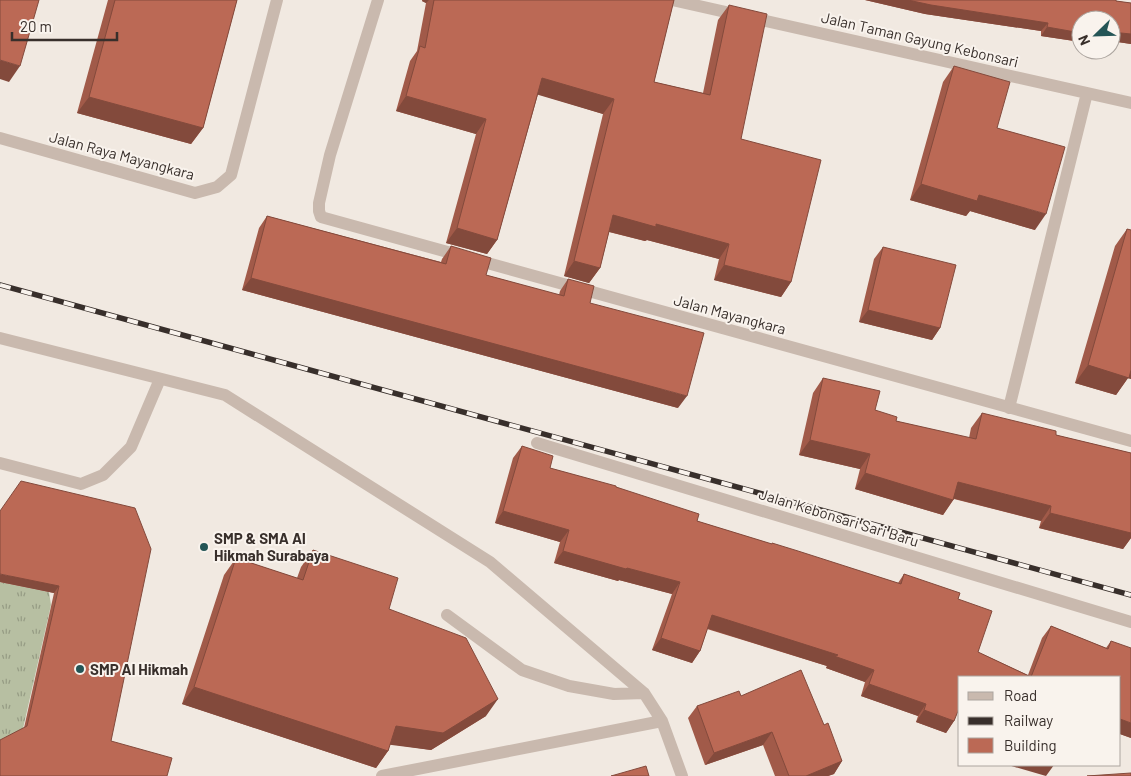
<svg xmlns="http://www.w3.org/2000/svg" width="1131" height="776" font-family="Barlow,sans-serif">
<style>
.grass{fill:url(#grass-tufts)}
.lines{fill:none;stroke-linecap:round;stroke-linejoin:round}
.minor{stroke:#c9b9ae;stroke-width:12}
.rail-casing{stroke:#382f2b;stroke-width:5.5}
.rail{stroke:#f9f3ed;stroke-width:4;stroke-dasharray:11;stroke-linecap:butt}
.wall{fill:#a15a49}
.shaded-wall{fill:#834a3c}
.building{fill:#bb6955;stroke:#834a3c}
.poi-dot{fill:#245556;stroke:#f9f3ed;stroke-width:2}
.labels{text-anchor:middle;dominant-baseline:central;stroke-width:4;stroke-linejoin:round;paint-order:stroke}
.street-label{font-size:15px;fill:#382f2b;stroke:#f9f3ed}
.poi-label{font-size:15px;font-weight:bold;fill:#382f2b;stroke:#f9f3ed;text-anchor:start}
</style>
<defs>
<pattern id="grass-tufts" width="24" height="20" patternUnits="userSpaceOnUse" patternTransform="scale(1.25)"><rect width="24" height="20" fill="#b7bfa2"/><path d="M3 7l-1-3M5 7V3M7 7l1-3M15 17l-1-3M17 17v-4M19 17l1-3" fill="none" stroke="#969c84"/></pattern>
</defs>
<rect width="100%" height="100%" fill="#f1e9e1"/>
<!-- grass -->
<path class="grass" d="M 0,582 L 49,592 L 51,605 L 22,733 L 0,744 Z"/>
<g class="lines">
<!-- minor -->
<path class="minor" d="M 378,0 L 330,155 L 319,203 L 319,211 L 321,217 L 1131,441
M 672,0 L 1131,103
M 0,138 L 195,193 L 217,187 L 231,175 L 277,0
M 0,338 L 225,395 L 490,562 L 644,693 L 662,721 L 682,776
M 1009,408 L 1087,93
M 537,443 L 1131,622
M 0,463 L 81,484 L 103,475 L 131,447 L 160,379
M 447,615 L 522,670 L 569,686 L 614,694 L 644,693
M 382,776 L 662,721"/>
<defs>
<path id="rail" d="M 0,285 L 1131,595"/>
</defs>
<!-- rail casing -->
<use href="#rail" class="rail-casing"/>
<!-- rail -->
<use href="#rail" class="rail"/>
</g>
<!-- wall -->
<path class="wall" d="M 108,0 L 237,0 L 203,128 L 191,144 L 77,113 Z
M 422,0 L 674,0 L 654,82 L 703,93 L 718,20 L 729,5 L 741,139 L 791,282 L 781,297 L 714,280 L 719,259 L 647,240 L 645,241 L 609,232 L 600,268 L 589,283 L 564,276 L 603,114 L 538,94 L 497,240 L 487,254 L 446,243 L 476,134 L 396,111 L 410,61 L 417,51 L 426,3 L 422,1 Z
M 865,0 L 1116,0 L 1116,1 L 1131,3 L 1131,44 L 1111,41 L 1081,20 L 1081,42 L 1041,36 L 1041,31 L 925,14 Z
M 954,66 L 997,128 L 1035,230 L 970,211 L 966,216 L 910,200 L 943,82 Z
M 267,216 L 441,262 L 442,259 L 451,246 L 486,275 L 559,295 L 560,291 L 568,279 L 590,303 L 678,408 L 242,290 L 259,228 Z
M 1127,229 L 1131,230 L 1131,379 L 1128,378 L 1116,395 L 1075,383 L 1115,246 Z
M 883,247 L 940,328 L 932,340 L 859,322 L 874,259 Z
M 823,378 L 875,410 L 896,421 L 969,438 L 971,428 L 982,413 L 1056,435 L 1131,453 L 1131,538 L 1123,549 L 1039,528 L 1041,521 L 954,499 L 943,515 L 855,489 L 860,469 L 799,455 L 813,393 Z
M 522,446 L 550,468 L 616,487 L 697,521 L 898,583 L 904,574 L 958,599 L 978,652 L 1028,675 L 1042,638 L 1051,626 L 1106,648 L 1111,641 L 1131,738 L 960,677 L 954,721 L 946,733 L 916,722 L 918,716 L 861,696 L 865,682 L 826,668 L 827,666 L 707,629 L 700,651 L 692,663 L 652,650 L 672,594 L 619,580 L 618,581 L 554,563 L 560,542 L 495,523 L 513,458 Z
M 135,508 L 111,741 L 24,728 L 54,593 L 0,582 Z
M 313,550 L 389,609 L 486,716 L 431,750 L 390,744 L 388,751 L 376,768 L 182,704 L 224,575 L 236,558 L 297,578 L 301,567 Z
M 741,696 L 824,725 L 842,761 L 834,774 L 828,776 L 775,776 L 763,745 L 705,765 L 688,718 L 697,706 Z"/>
<!-- shaded-wall -->
<path class="shaded-wall" d="M 423,0 L 429,0 L 426,3 L 422,1 Z
M 865,0 L 908,0 L 1048,23 L 1041,31 L 925,14 Z
M 1047,27 L 1081,33 L 1081,42 L 1041,36 Z
M 1111,32 L 1131,34 L 1131,44 L 1111,41 Z
M 0,60 L 20,66 L 9,82 L 0,79 Z
M 542,78 L 614,99 L 603,114 L 532,93 Z
M 406,96 L 486,119 L 476,134 L 396,111 Z
M 89,97 L 203,128 L 191,144 L 77,113 Z
M 921,184 L 979,195 L 1046,214 L 1035,230 L 970,211 L 966,216 L 910,200 Z
M 613,215 L 656,224 L 729,244 L 719,259 L 647,240 L 645,241 L 602,230 Z
M 457,228 L 497,240 L 487,254 L 446,243 Z
M 574,261 L 600,268 L 589,283 L 564,276 Z
M 724,265 L 791,282 L 781,297 L 714,280 Z
M 251,278 L 687,396 L 678,408 L 242,290 Z
M 868,310 L 940,328 L 932,340 L 859,322 Z
M 1131,363 L 1131,379 L 1128,378 L 1116,395 L 1075,383 L 1088,365 Z
M 810,440 L 870,454 L 860,469 L 799,455 Z
M 865,473 L 953,500 L 943,515 L 855,489 Z
M 958,482 L 1051,506 L 1041,521 L 948,497 Z
M 503,511 L 569,530 L 560,542 L 495,523 Z
M 1050,513 L 1131,533 L 1131,538 L 1123,549 L 1039,528 Z
M 563,551 L 627,568 L 680,582 L 672,594 L 619,580 L 618,581 L 554,563 Z
M 0,574 L 59,586 L 54,593 L 0,582 Z
M 712,615 L 838,655 L 874,670 L 865,682 L 826,668 L 827,666 L 703,627 Z
M 661,638 L 700,651 L 692,663 L 652,650 Z
M 869,684 L 926,704 L 918,716 L 861,696 Z
M 194,687 L 388,751 L 376,768 L 182,704 Z
M 498,699 L 486,716 L 431,750 L 384,744 L 396,726 Z
M 924,710 L 954,721 L 946,733 L 916,722 Z
M 1120,719 L 1131,723 L 1131,738 L 1120,734 Z
M 772,732 L 763,745 L 705,765 L 714,753 Z
M 842,761 L 834,774 L 828,776 L 806,776 Z
M 1008,765 L 1054,765 L 1046,776 Z"/>
<!-- building -->
<path class="building" d="M 0,0 L 39,0 L 20,66 L 0,60 Z
M 115,0 L 237,0 L 203,128 L 89,97 Z
M 434,0 L 674,0 L 654,82 L 710,95 L 729,5 L 767,14 L 741,139 L 821,160 L 791,282 L 724,265 L 729,244 L 656,224 L 656,227 L 613,215 L 600,268 L 574,261 L 614,99 L 542,78 L 497,240 L 457,228 L 486,119 L 406,96 L 420,46 L 425,48 Z
M 908,0 L 1116,0 L 1116,1 L 1131,3 L 1131,34 L 1111,32 L 1111,33 L 1111,20 L 1081,20 L 1081,33 L 1047,27 L 1048,23 L 931,5 Z
M 954,66 L 1010,82 L 997,128 L 1065,147 L 1046,214 L 979,195 L 977,201 L 921,184 Z
M 267,216 L 446,264 L 451,246 L 491,258 L 486,275 L 564,296 L 568,279 L 594,286 L 590,303 L 704,333 L 687,396 L 251,278 Z
M 1127,229 L 1131,230 L 1131,370 L 1129,378 L 1088,365 Z
M 883,247 L 956,265 L 940,328 L 868,310 Z
M 823,378 L 880,391 L 875,410 L 897,417 L 896,421 L 976,439 L 982,413 L 1056,431 L 1056,435 L 1131,453 L 1131,533 L 1050,513 L 1051,506 L 958,482 L 953,500 L 865,473 L 870,454 L 810,440 Z
M 522,446 L 553,456 L 550,468 L 616,486 L 616,487 L 699,514 L 697,521 L 772,544 L 772,543 L 798,551 L 901,584 L 904,574 L 960,593 L 958,599 L 992,611 L 978,652 L 1031,677 L 1051,626 L 1108,649 L 1111,641 L 1131,648 L 1131,723 L 1120,719 L 1120,677 L 960,677 L 960,706 L 954,721 L 924,710 L 926,704 L 869,684 L 874,670 L 834,656 L 838,655 L 712,615 L 700,651 L 661,638 L 680,582 L 627,568 L 626,569 L 563,551 L 569,530 L 503,511 Z
M 21,481 L 135,508 L 151,549 L 111,741 L 172,758 L 167,776 L 0,776 L 0,740 L 27,726 L 59,586 L 0,574 L 0,511 Z
M 313,550 L 398,578 L 389,609 L 466,638 L 498,699 L 443,733 L 396,726 L 388,751 L 194,687 L 236,558 L 303,580 Z
M 801,670 L 824,725 L 828,723 L 842,761 L 806,776 L 789,776 L 772,732 L 714,753 L 697,706 L 739,691 L 741,696 Z
M 646,766 L 649,776 L 611,776 Z
M 1131,773 L 1131,776 L 1087,776 Z"/>
<!-- markers -->
<g class="poi-dot">
<circle cx="204" cy="547" r="5"/>
<circle cx="80" cy="669" r="5"/>
</g>
<g class="labels">
<!-- street labels -->
<g class="street-label">
<text transform="translate(920 39) rotate(13)">Jalan Taman Gayung Kebonsari</text>
<text transform="translate(122 155) rotate(15)">Jalan Raya Mayangkara</text>
<text transform="translate(730 314) rotate(15)">Jalan Mayangkara</text>
<text transform="translate(839 517) rotate(17)">Jalan Kebonsari Sari Baru</text>
</g>
<!-- poi labels -->
<g class="poi-label">
<text x="214" y="538">SMP &amp; SMA Al<tspan x="214" dy="17">Hikmah Surabaya</tspan></text>
<text x="90" y="669">SMP Al Hikmah</text>
</g>
</g>
<!-- legend -->
<rect x="958" y="676" width="162" height="90" fill="#f9f3ed" stroke="#aca59f"/>
<rect x="968" y="692" width="25" height="8" fill="#c9b9ae" stroke="#aca59f"/>
<text x="1004" y="701" font-size="15" fill="#382f2b">Road</text>
<rect x="968" y="717" width="25" height="8" fill="#382f2b" stroke="#aca59f"/>
<text x="1004" y="726" font-size="15" fill="#382f2b">Railway</text>
<rect x="968" y="738" width="25" height="15" fill="#bb6955" stroke="#aca59f"/>
<text x="1004" y="751" font-size="15" fill="#382f2b">Building</text>
<!-- north arrow -->
<g transform="translate(1096 35) rotate(247)"><circle r="24" fill="#f9f3ed" stroke="#aca59f"/>
<path d="M0-4L9 19L0 12L-9 19Z" fill="#245556"/>
<text y="-8" font-size="14" font-weight="bold" text-anchor="middle" fill="#382f2b">N</text>
</g>
<!-- scale -->
<path d="M12 32v8h105v-8" fill="none" stroke="#382f2b" stroke-width="2.5"/>
<text x="20" y="32" font-size="15" fill="#382f2b" stroke="#f9f3ed" stroke-width="4" paint-order="stroke">20 m</text>
</svg>
